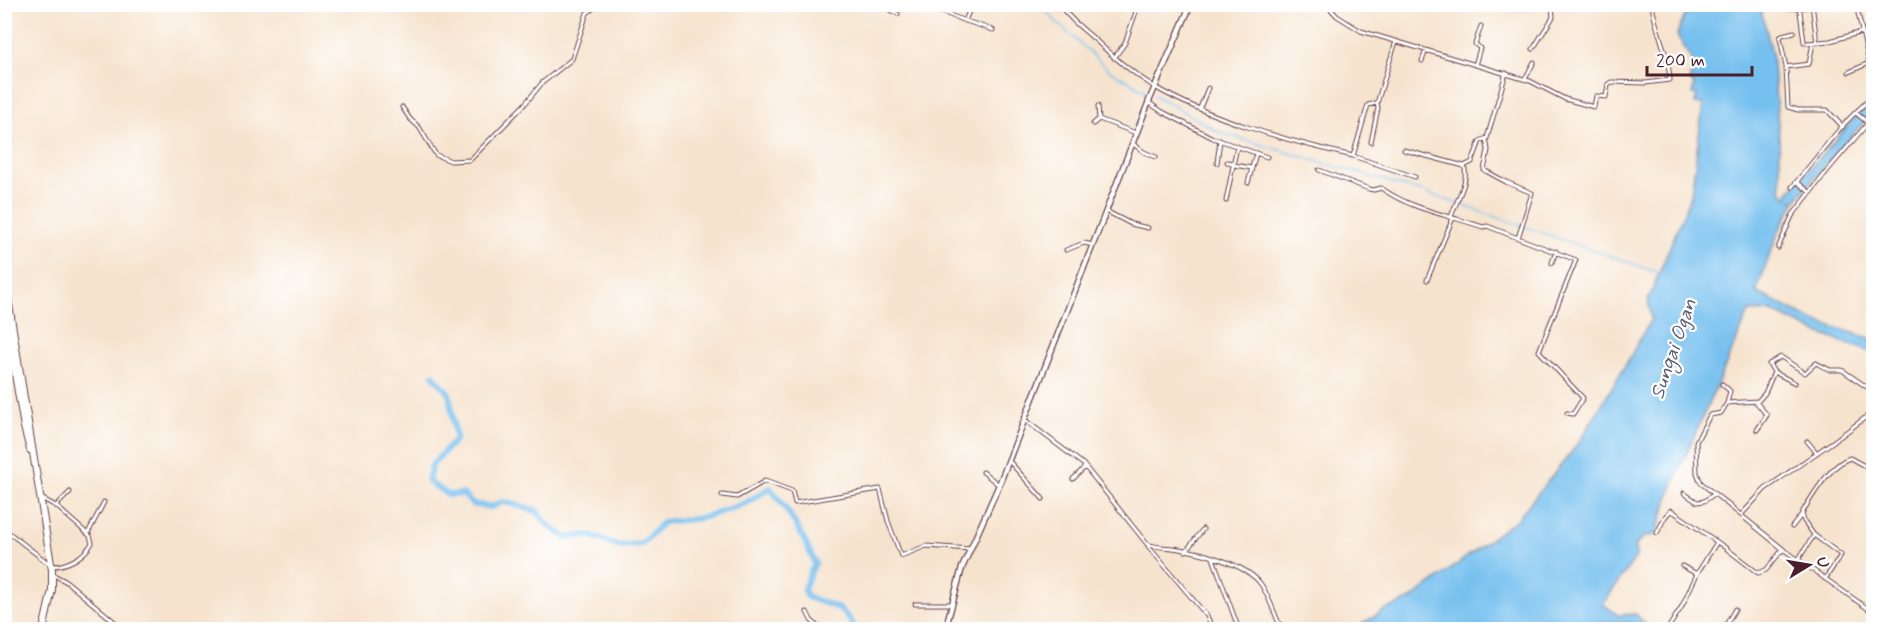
<svg xmlns="http://www.w3.org/2000/svg" width="1878" height="634" font-family="Mynerve,sans-serif">
<style>
.water{fill:#76c0ef;stroke:#60708d;stroke-width:1.5}
.lines{fill:none;stroke-linecap:round;stroke-linejoin:round}
.stream{stroke:#76c0ef;stroke-width:1.5}
.river{stroke:#76c0ef;stroke-width:6}
.street-casing{stroke:#643c43;stroke-width:5}
.secondary-casing{stroke:#643c43;stroke-width:7}
.highway-casing{stroke:#643c43;stroke-width:8}
.street{stroke:#fff;stroke-width:3}
.secondary{stroke:#fff;stroke-width:4.5}
.highway{stroke:#fff;stroke-width:6}
.labels{text-anchor:middle;dominant-baseline:central;stroke-width:4.5;stroke-linejoin:round;paint-order:stroke}
.water-label{font-size:20px;font-style:italic;fill:#595770;stroke:#fff}
</style>
<rect width="100%" height="100%" fill="#fff"/>
<filter id="ink" filterUnits="userSpaceOnUse"><feTurbulence type="fractalNoise" baseFrequency=".0167" numOctaves="2"/><feDisplacementMap in="SourceGraphic" scale="12" xChannelSelector="R" yChannelSelector="G"/><feConvolveMatrix kernelMatrix="1 2 1 2 8 2 1 2 1" color-interpolation-filters="sRGB"/></filter>
<filter id="wash" filterUnits="userSpaceOnUse"><feTurbulence type="fractalNoise" baseFrequency=".008" numOctaves="4" result="noise"/><feDisplacementMap in="SourceGraphic" scale="24" xChannelSelector="R" yChannelSelector="G"/><feGaussianBlur stdDeviation="1.35" result="paint"/><feColorMatrix in="noise" values="0 0 0 0 0 0 0 0 0 0 0 0 0 0 0 0 0 1.4 0 .05"/><feComposite in="paint" operator="in"/></filter>
<g filter="url(#wash)">
<rect width="100%" height="100%" fill="#f6e3cd"/>
<!-- water -->
<path class="water" d="M 1683,5 L 1760,5 L 1772,53 L 1779,135 L 1781,191 L 1788,197 L 1789,192 L 1870,101 L 1873,100 L 1874,112 L 1833,155 L 1797,199 L 1792,200 L 1795,203 C 1776,230 1768,262 1756,292 L 1814,321 L 1873,339 L 1873,353 L 1815,332 L 1772,311 L 1749,312 L 1674,482 L 1656,534 L 1644,537 L 1634,547 L 1637,555 L 1603,604 L 1618,615 L 1636,614 L 1649,629 L 1635,629 L 1631,623 L 1600,622 L 1591,630 L 1352,630 L 1385,610 L 1411,599 L 1518,518 L 1578,444 L 1625,366 L 1651,319 L 1648,300 L 1691,196 L 1703,104 L 1695,104 L 1697,95 L 1692,94 L 1694,85 L 1690,81 L 1693,63 L 1677,35 L 1685,15 L 1685,6 Z"/>
<g class="lines">
<!-- stream -->
<path class="stream" d="M 1042,4 L 1053,19 L 1109,70 L 1149,93
M 1154,95 L 1221,133 L 1423,192 L 1660,273"/>
<!-- river -->
<path class="river" d="M 433,375 L 449,393 L 456,439 L 432,465 L 428,481 L 448,495 L 463,494 L 472,504 L 491,507 L 502,502 L 509,503 L 537,511 L 548,525 L 567,538 L 585,535 L 595,537 L 617,546 L 642,544 L 663,522 L 702,518 L 746,503 L 770,488 C 790,511 803,536 815,563 L 804,588 L 807,597 C 834,608 840,602 856,630
M 889,630 L 897,630"/>
</g>
</g>
<g filter="url(#ink)">
<g class="lines">
<defs>
<path id="street" d="M 879,4 L 898,14
M 946,4 L 942,12 L 965,21 L 972,4
M 1059,4 C 1068,17 1080,27 1092,37 C 1111,55 1131,72 1153,86 C 1207,118 1291,142 1353,156
M 1326,4 L 1337,16 L 1361,31 L 1530,81 L 1565,99 L 1594,107 L 1596,96 L 1606,97 L 1608,84 L 1611,82 L 1645,83 L 1670,80 C 1669,53 1655,31 1652,4
M 1799,4 L 1804,42
M 1812,4 L 1817,43
M 1856,4 L 1869,63 L 1874,75
M 1772,8 L 1799,8 L 1823,4
M 966,21 L 993,30
M 1794,32 L 1782,35 L 1780,38 L 1786,67 L 1788,107 L 1798,110 L 1827,110 L 1843,127
M 1396,41 L 1377,103 L 1368,105 L 1353,156 L 1415,177
M 1807,43 L 1830,41 L 1862,32
M 1533,49 L 1553,17 L 1552,4
M 1114,58 L 1125,43 L 1136,12
M 1422,61 L 1426,50
M 1475,65 L 1480,48 L 1475,44 L 1481,26
M 1786,67 L 1809,64 L 1813,43
M 1849,72 L 1869,63
M 1525,79 L 1534,62
M 1148,102 L 1161,111 L 1213,138 L 1267,157
M 1098,106 L 1099,119 L 1136,133
M 402,107 L 410,119 L 419,127 L 436,155 L 451,161 L 470,160 L 524,105 L 542,83 L 572,59 L 587,13 L 600,4
M 1200,108 L 1208,88
M 1856,113 L 1868,123
M 1093,124 L 1099,119
M 1486,139 L 1488,150 L 1484,170 L 1506,182 L 1532,193 L 1518,238 L 1576,260 L 1539,351 L 1583,398 L 1573,414 L 1567,413
M 1371,142 L 1378,108 L 1377,103
M 1132,143 L 1144,152 L 1156,157
M 1404,150 L 1464,166 L 1472,162 L 1480,141 L 1487,138 L 1506,73
M 1227,162 L 1234,163
M 1217,163 L 1220,140
M 1234,165 L 1252,168
M 1319,170 L 1369,189 L 1374,190 L 1381,188 C 1412,210 1448,215 1483,227 L 1487,226 L 1518,238
M 1797,182 L 1811,193
M 1248,183 L 1256,153
M 1792,187 C 1818,157 1842,121 1874,96
M 1226,201 L 1237,146
M 1106,211 L 1131,224 L 1148,228
M 1451,217 C 1455,203 1470,180 1464,166
M 1778,248 L 1792,216 L 1828,170 L 1868,123 L 1874,124
M 1066,250 L 1084,243 L 1093,245
M 1552,263 L 1556,251
M 1427,280 L 1453,218
M 1774,372 L 1765,393 L 1758,401 L 1727,403 L 1721,413 L 1710,415 L 1696,442 L 1697,473 L 1701,483 L 1783,549 L 1874,613
M 1795,383 L 1774,372 L 1769,364 L 1781,357 L 1805,373 L 1816,363 L 1830,370 L 1842,370 L 1874,392
M 1722,384 L 1730,391 L 1727,403
M 1756,402 L 1767,415 L 1757,430
M 1025,420 L 1083,464 L 1147,544 C 1157,548 1168,547 1179,549 C 1202,552 1246,565 1260,583 C 1269,595 1275,616 1282,630
M 1807,441 L 1817,453
M 1009,461 L 1043,499
M 983,472 L 999,485
M 1073,479 L 1085,467
M 1684,493 L 1697,502 L 1704,501 L 1713,495
M 722,495 L 737,497 L 765,481 L 792,491 L 795,503 L 880,489 L 888,521 L 901,556 L 926,546 L 971,549
M 56,506 L 70,492
M 1741,515 L 1765,489 L 1841,436 L 1874,411
M 1792,527 L 1802,514
M 4,529 L 52,566 C 67,566 84,557 92,543 L 90,536 L 56,506 L 41,498
M 88,533 L 104,502
M 1657,533 L 1665,517 L 1671,510 L 1723,546 L 1758,573 L 1766,570 L 1783,549
M 1814,535 L 1841,555 L 1825,579
M 1148,546 L 1207,616 L 1210,623 L 1206,630
M 1186,551 L 1203,529
M 1213,558 L 1239,630
M 1798,560 L 1814,535 L 1804,521 L 1802,513 C 1812,496 1831,464 1850,458 L 1874,471
M 1682,566 L 1697,574
M 52,574 L 67,582 L 116,623
M 915,604 L 952,604
M 807,612 L 811,620 L 821,630
M 928,628 L 935,630
M 1670,630 L 1670,625 L 1681,608 L 1698,572 L 1717,542
M 1723,630 L 1735,609"/>
<path id="secondary" d="M 945,630 L 962,568 L 999,485 L 1149,101 L 1191,4"/>
<path id="highway" d="M 4,274 L 52,570 L 52,590 L 43,630
M 4,309 L 24,427 L 30,450"/>
</defs>
<!-- street casing -->
<use href="#street" class="street-casing"/>
<!-- secondary casing -->
<use href="#secondary" class="secondary-casing"/>
<!-- highway casing -->
<use href="#highway" class="highway-casing"/>
<!-- street -->
<use href="#street" class="street"/>
<!-- secondary -->
<use href="#secondary" class="secondary"/>
<!-- highway -->
<use href="#highway" class="highway"/>
</g>
</g>
<g class="labels">
<!-- water labels -->
<g class="water-label">
<text transform="translate(1674 349) rotate(-71)">Sungai Ogan</text>
</g>
</g>
<!-- margin -->
<rect width="1878" height="634" fill="none" stroke="#fff" stroke-width="24"/>
<!-- north arrow -->
<g transform="translate(1809 565) rotate(79)" stroke="#ffffff" stroke-width="4.5" paint-order="stroke">
<path d="M0-4.5L10 22L0 15L-10 22Z" fill="#4a1f2b"/>
<text y="-9" font-size="16" font-weight="bold" text-anchor="middle" fill="#4a1f2b">U</text>
</g>
<!-- scale -->
<path d="M1647 66v9h105v-9" fill="none" stroke="#4a1f2b" stroke-width="3"/>
<text x="1656" y="66" font-size="18" fill="#4a1f2b" stroke="#ffffff" stroke-width="4.5" paint-order="stroke">200 m</text>
</svg>
